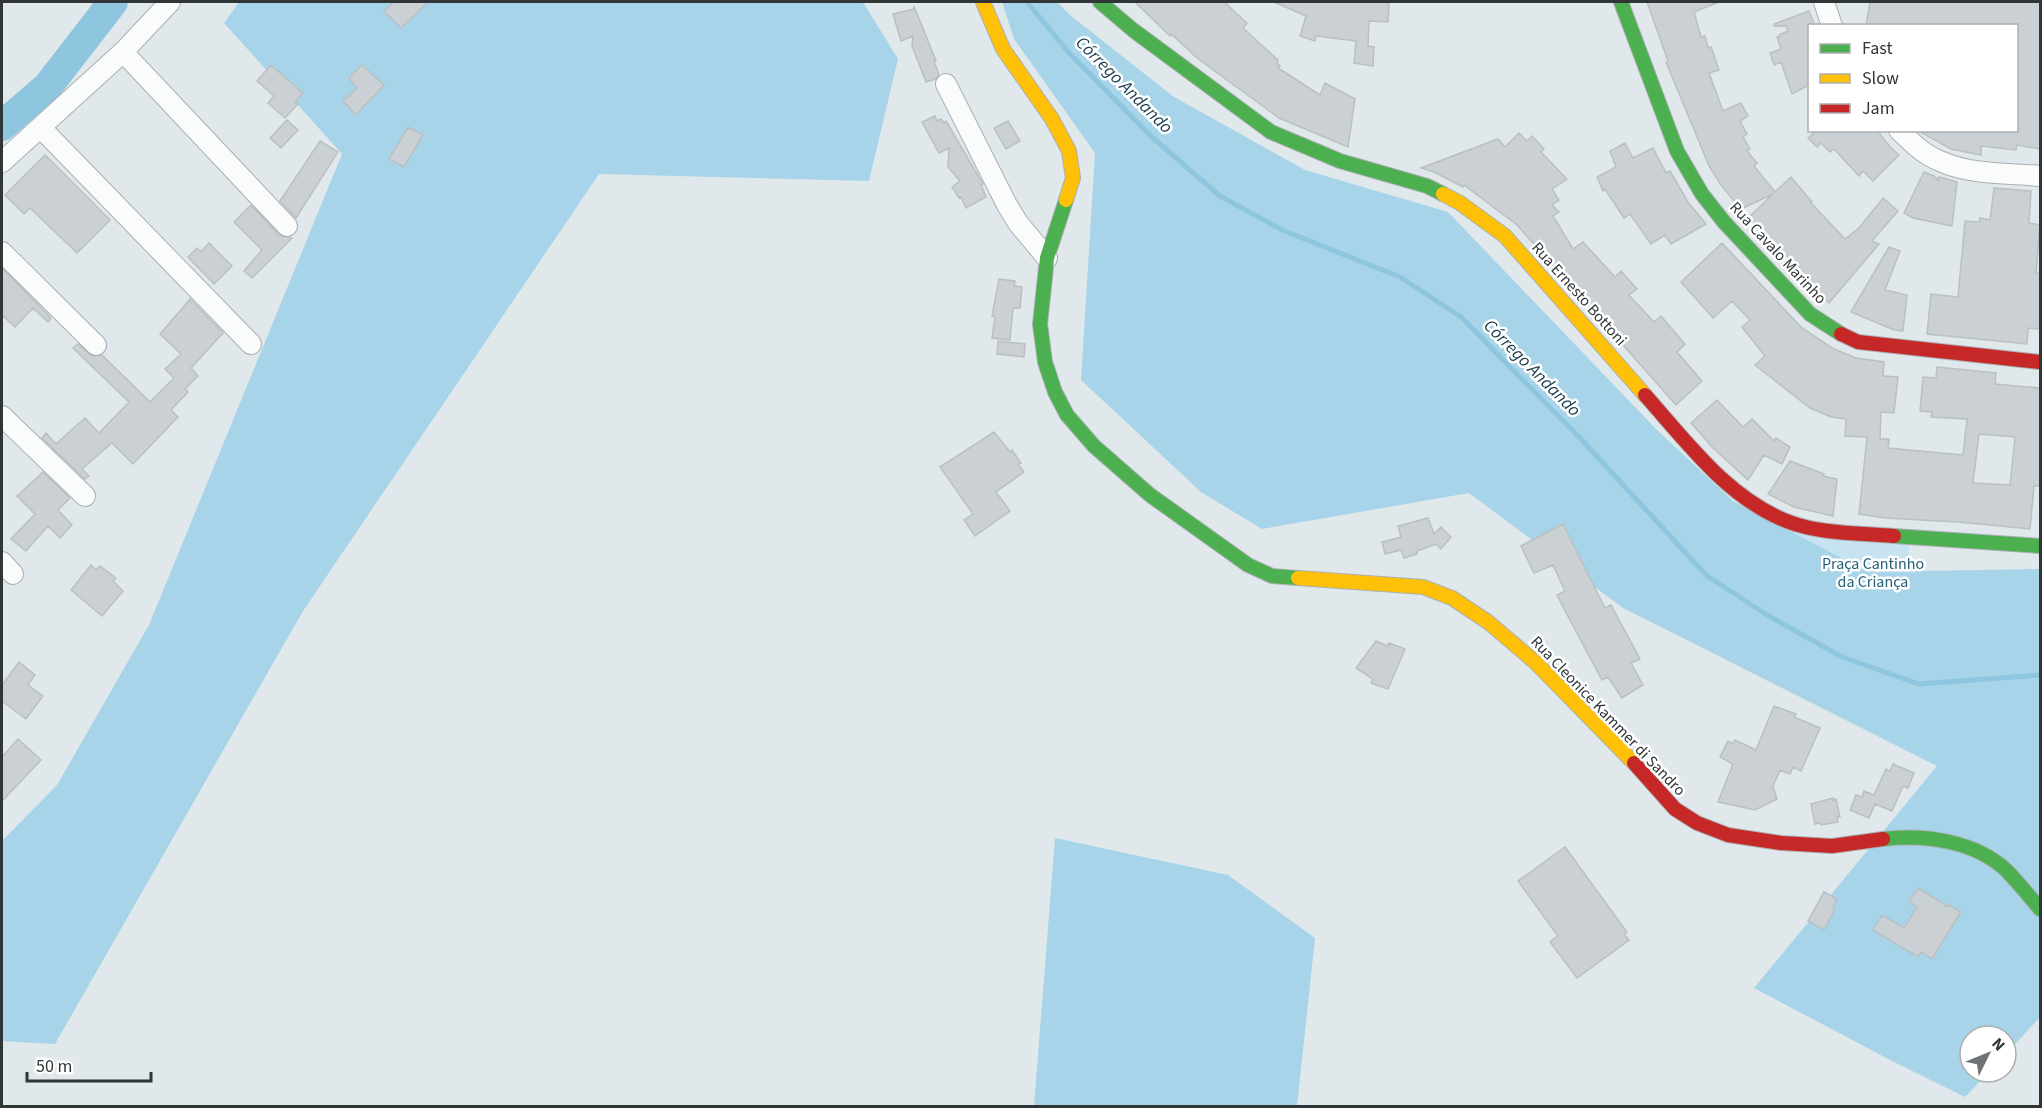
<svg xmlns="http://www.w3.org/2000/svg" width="2042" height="1108" font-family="'Source Sans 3',sans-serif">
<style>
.green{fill:#c7e2f0}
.forest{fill:#a7d4e9}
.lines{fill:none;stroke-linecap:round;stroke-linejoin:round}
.stream{stroke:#8ec5df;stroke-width:5}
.river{stroke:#8ec5df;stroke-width:30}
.building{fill:#cad0d3;stroke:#bac0c2;stroke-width:1.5;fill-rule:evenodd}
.street-casing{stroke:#aaafb2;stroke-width:22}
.fast-casing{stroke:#aaafb2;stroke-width:16}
.slow-casing{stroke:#aaafb2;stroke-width:16}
.jam-casing{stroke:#aaafb2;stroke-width:16}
.street{stroke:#fafcfc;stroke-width:20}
.fast{stroke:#4caf50;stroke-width:14}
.slow{stroke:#ffc107;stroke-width:14}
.jam{stroke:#c62828;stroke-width:14}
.labels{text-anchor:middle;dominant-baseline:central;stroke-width:5;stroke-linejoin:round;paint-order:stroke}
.street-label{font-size:16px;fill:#303537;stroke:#fff}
.park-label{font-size:16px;fill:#255f79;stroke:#fff}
.water-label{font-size:18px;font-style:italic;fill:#193b4b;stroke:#fff}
</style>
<rect width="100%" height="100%" fill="#e0e8eb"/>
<!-- green -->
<path class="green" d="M 1734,506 L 1909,545 L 1909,578 L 1896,600 Z"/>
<!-- forest -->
<path class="forest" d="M 239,2 L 863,2 L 898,59 L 869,181 L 599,174 L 303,611 L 55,1044 L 2,1041 L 2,841 L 57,785 L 149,625 L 342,154 L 224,23 Z
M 1002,2 L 1057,2 L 1070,15 L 1174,97 L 1305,170 L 1448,212 L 1656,429 L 1733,501 L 1868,572 L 2040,569 L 2040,1017 L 2006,1054 L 2006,1036 L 1970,1036 L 1970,1072 L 1989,1072 L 1965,1097 L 1892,1061 L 1754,988 L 1937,766 L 1623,608 L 1469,493 L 1262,529 L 1201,492 L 1081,380 L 1095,153 L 1014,39 Z
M 1055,838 L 1228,875 L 1315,938 L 1297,1106 L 1034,1106 Z"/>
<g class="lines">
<!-- stream -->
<path class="stream" d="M 1027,2 L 1070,54 L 1153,138 L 1220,196 L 1282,230 L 1400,277 L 1461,317 L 1580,438 L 1706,575 L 1767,615 L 1842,657 L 1919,684 L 2040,675"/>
<!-- river -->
<path class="river" d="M 2,126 L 48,86 L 113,2"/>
</g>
<!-- building -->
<path class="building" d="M 394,2 L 428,2 L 401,28 L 384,11 Z
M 1135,2 L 1224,2 L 1247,23 L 1243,28 L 1278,60 L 1277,63 L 1280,66 L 1278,68 L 1320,95 L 1325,83 L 1355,99 L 1348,147 L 1279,118 L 1197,58 L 1171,34 L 1170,36 Z
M 1274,2 L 1389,2 L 1388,22 L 1369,21 L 1368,46 L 1374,47 L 1373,66 L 1354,63 L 1356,41 L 1316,36 L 1315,41 L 1300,36 L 1306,16 Z
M 1647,2 L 1719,2 L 1694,12 L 1701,37 L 1705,36 L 1708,48 L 1711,47 L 1719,70 L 1709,73 L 1723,111 L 1741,103 L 1748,116 L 1740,121 L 1747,134 L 1743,137 L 1750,149 L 1747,151 L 1757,163 L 1754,166 L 1775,192 L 1791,177 L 1812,202 L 1811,203 L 1845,239 L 1859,228 L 1883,198 L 1898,211 L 1872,241 L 1879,244 L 1829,303 L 1812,287 L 1788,257 L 1748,218 L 1773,194 L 1741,209 L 1721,185 L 1709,166 L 1666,62 L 1668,61 Z
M 1870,2 L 2040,2 L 2040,149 L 2017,145 L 2016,150 L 1981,146 L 1981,155 L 1951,149 L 1917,130 L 2016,130 L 2016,26 L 1866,26 Z
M 914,6 L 936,61 L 934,61 L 939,75 L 935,79 L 926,82 L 912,46 L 913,36 L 901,41 L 893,14 L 914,9 Z
M 1809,11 L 1815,26 L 1809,26 L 1809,85 L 1792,94 L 1781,62 L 1774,65 L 1770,53 L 1781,49 L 1777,37 L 1779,37 L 1779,35 L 1788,31 L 1786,26 L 1774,26 L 1774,24 Z
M 271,65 L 303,93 L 295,102 L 298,104 L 285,118 L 268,103 L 274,96 L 257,81 Z
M 362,65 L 384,85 L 356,115 L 343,101 L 357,88 L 349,78 Z
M 935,116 L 937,121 L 941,119 L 944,123 L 946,121 L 983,184 L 981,185 L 986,197 L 966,208 L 961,197 L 959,198 L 952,187 L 960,181 L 948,167 L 949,148 L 939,153 L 922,122 Z
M 287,120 L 298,130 L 281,148 L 270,138 Z
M 1008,121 L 1020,141 L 1006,149 L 994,128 Z
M 408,127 L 423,135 L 404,167 L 389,159 Z
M 1810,130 L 1877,130 L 1890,147 L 1899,155 L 1873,181 L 1863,171 L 1859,176 L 1834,149 L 1830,152 L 1821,143 L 1817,147 L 1808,138 L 1813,134 Z
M 1519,133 L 1527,141 L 1532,136 L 1544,149 L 1541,152 L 1567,179 L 1552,189 L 1559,200 L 1552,205 L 1559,212 L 1553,216 L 1573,249 L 1583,242 L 1615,277 L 1621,271 L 1637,289 L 1629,295 L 1654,322 L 1661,316 L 1685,344 L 1677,352 L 1702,381 L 1676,405 L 1517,225 L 1464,185 L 1463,187 L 1434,172 L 1421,168 L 1498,139 L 1505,147 Z
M 320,141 L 338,152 L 296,218 L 280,201 Z
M 1625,143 L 1633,158 L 1653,148 L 1666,173 L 1670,171 L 1688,202 L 1706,224 L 1671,244 L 1665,235 L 1651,244 L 1630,214 L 1624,218 L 1605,189 L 1603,191 L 1597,177 L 1616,167 L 1610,151 Z
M 45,155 L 110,220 L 77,253 L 30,208 L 24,214 L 5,195 Z
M 1924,172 L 1934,176 L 1938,180 L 1939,177 L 1957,182 L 1952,226 L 1913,218 L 1904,213 Z
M 1994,188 L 2031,191 L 2029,223 L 2040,225 L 2036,273 L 2040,273 L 2040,329 L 2028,328 L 2027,344 L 1927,334 L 1931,294 L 1958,297 L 1965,221 L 1980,222 L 1980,218 L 1990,220 Z
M 251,205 L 279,235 L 292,238 L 252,278 L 244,271 L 262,250 L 234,222 Z
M 209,243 L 232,266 L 214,284 L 188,257 L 197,248 L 201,252 Z
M 1722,243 L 1801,327 L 1834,349 L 1856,358 L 1884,362 L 1883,376 L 1898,377 L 1894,413 L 1881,412 L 1880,439 L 1889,439 L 1888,448 L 1963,455 L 1967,419 L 1931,417 L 1932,412 L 1920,411 L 1923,377 L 1936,378 L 1937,367 L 1996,373 L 1995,384 L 2040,388 L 2040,486 L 2034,486 L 2030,529 L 1958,522 L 1885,518 L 1859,514 L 1867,437 L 1845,436 L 1846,419 L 1831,417 L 1810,408 L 1755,365 L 1765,356 L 1742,327 L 1750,320 L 1732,301 L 1713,318 L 1681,282 ZM 1979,434 L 2015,437 L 2010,485 L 1973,483 Z
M 1889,247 L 1900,251 L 1885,290 L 1907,295 L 1903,331 L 1894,330 L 1851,312 Z
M 2,268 L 51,318 L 48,322 L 33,308 L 15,327 L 2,315 Z
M 999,279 L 1015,281 L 1014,286 L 1022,287 L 1020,308 L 1013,308 L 1010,340 L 992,338 L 995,317 L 992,316 Z
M 190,299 L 223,333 L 191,368 L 198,376 L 185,389 L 188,392 L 171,410 L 178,417 L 133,464 L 112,443 L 82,469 L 89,476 L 85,479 L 42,438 L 46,433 L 56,444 L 85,418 L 99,433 L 129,402 L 73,348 L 78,344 L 92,356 L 102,355 L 150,402 L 174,378 L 165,369 L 181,354 L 160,334 Z
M 998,341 L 1025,344 L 1024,357 L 997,354 Z
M 1717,400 L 1743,427 L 1752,419 L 1774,441 L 1776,438 L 1790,447 L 1782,464 L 1764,455 L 1748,480 L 1713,448 L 1691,423 Z
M 994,432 L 1010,452 L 1012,450 L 1021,463 L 1018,464 L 1024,472 L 996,492 L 1010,511 L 975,536 L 964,520 L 973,514 L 940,467 Z
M 1790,461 L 1824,474 L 1823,476 L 1837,479 L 1833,516 L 1794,507 L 1768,494 Z
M 43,472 L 70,498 L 58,510 L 72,525 L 60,538 L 48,526 L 26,551 L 11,539 L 35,514 L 17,496 Z
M 1428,518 L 1434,534 L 1441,527 L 1451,537 L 1441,549 L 1436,544 L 1417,551 L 1417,554 L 1404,558 L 1401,550 L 1385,554 L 1382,542 L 1401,537 L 1398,526 Z
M 1563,524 L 1605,608 L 1611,605 L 1640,659 L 1631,663 L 1643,685 L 1622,698 L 1608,677 L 1602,680 L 1573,626 L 1557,595 L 1565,591 L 1553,565 L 1534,573 L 1521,546 Z
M 91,565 L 96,570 L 100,566 L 116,578 L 113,581 L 123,591 L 102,616 L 71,590 Z
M 1376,641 L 1388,646 L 1389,643 L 1405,649 L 1388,689 L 1371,683 L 1373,679 L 1356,668 Z
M 19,662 L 35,675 L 28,685 L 43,696 L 26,719 L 2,701 L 2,685 Z
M 1774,706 L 1796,714 L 1794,717 L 1820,728 L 1801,771 L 1793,767 L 1790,774 L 1780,770 L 1773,786 L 1777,799 L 1755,810 L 1718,802 L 1733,764 L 1720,757 L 1728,741 L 1733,744 L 1735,740 L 1756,750 Z
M 18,739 L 41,760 L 2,801 L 2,757 Z
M 1893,764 L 1914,773 L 1908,788 L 1903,786 L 1892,811 L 1875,804 L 1869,818 L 1850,810 L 1856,795 L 1862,797 L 1864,791 L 1874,795 L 1886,769 L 1890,771 Z
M 1833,798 L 1833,800 L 1836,799 L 1840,817 L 1837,817 L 1838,822 L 1821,825 L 1820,823 L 1815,824 L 1811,804 Z
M 1565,847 L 1627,932 L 1624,934 L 1629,940 L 1577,978 L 1550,942 L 1558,936 L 1518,881 Z
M 1918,888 L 1948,907 L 1949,905 L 1961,912 L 1932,959 L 1921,952 L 1918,957 L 1873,930 L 1882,915 L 1904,928 L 1917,907 L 1909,902 Z
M 1824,892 L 1837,899 L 1832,908 L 1835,909 L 1824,930 L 1808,921 Z"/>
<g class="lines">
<defs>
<path id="street" d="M 1824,2 L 1832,26
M 123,52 L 287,226
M 946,84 L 1007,205 L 1018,223 L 1047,258
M 41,128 L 251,344
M 1899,130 C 1911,142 1924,155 1940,161 C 1970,175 2008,173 2040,176
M 2,162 L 123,52 L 170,2
M 2,252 L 96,345
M 2,416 L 85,496
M 2,562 L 13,574"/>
<path id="fast" d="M 1100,2 L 1133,30 L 1271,132 L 1340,161 L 1427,186 L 1443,194
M 1621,2 L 1677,151 L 1702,194 L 1724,222 L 1810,314 L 1841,334
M 1066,200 L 1047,258 L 1040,324 L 1045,362 L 1055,392 L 1067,415 L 1094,446 L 1150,495 L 1248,565 L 1272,576 L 1298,578
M 1894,536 L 2040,546
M 1883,839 C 1924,834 1975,841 2006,870 C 2018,882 2029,896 2040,909"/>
<path id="slow" d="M 983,2 L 1003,49 L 1052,119 L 1069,151 L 1073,178 L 1066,200
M 1443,194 L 1460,203 L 1505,236 L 1645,395
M 1298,578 L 1423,587 L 1452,598 L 1488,622 L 1535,662 L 1634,763"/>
<path id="jam" d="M 1841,334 L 1858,342 L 2040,362
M 1645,395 C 1687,442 1728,499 1789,522 C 1821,534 1859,533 1894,536
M 1634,763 L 1675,809 L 1697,823 L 1728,835 L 1781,843 L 1832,846 L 1883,839"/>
</defs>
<!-- street casing -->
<use href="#street" class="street-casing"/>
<!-- fast casing -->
<use href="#fast" class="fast-casing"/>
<!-- slow casing -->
<use href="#slow" class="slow-casing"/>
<!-- jam casing -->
<use href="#jam" class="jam-casing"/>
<!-- street -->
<use href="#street" class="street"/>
<!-- fast -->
<use href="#fast" class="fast"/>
<!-- slow -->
<use href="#slow" class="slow"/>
<!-- jam -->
<use href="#jam" class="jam"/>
</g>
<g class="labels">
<!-- street labels -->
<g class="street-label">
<text transform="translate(1778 253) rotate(47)">Rua Cavalo Marinho</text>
<text transform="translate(1579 294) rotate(48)">Rua Ernesto Bottoni</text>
<text transform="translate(1608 716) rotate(46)">Rua Cleonice Kammer di Sandro</text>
</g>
<!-- park labels -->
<g class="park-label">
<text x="1873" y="564">Praça Cantinho<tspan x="1873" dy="18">da Criança</tspan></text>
</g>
<!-- water labels -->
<g class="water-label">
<text transform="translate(1124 85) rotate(45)">Córrego Andando</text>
<text transform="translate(1532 368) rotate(45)">Córrego Andando</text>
</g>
</g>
<!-- border -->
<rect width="2042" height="1108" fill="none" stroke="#303537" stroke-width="6"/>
<!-- legend -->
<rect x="1808" y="24" width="210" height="108" fill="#ffffff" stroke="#acaeaf" stroke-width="1.5"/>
<rect x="1820" y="44" width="30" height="9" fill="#4caf50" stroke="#acaeaf" stroke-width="1.5"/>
<text x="1862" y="54" font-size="18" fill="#303537">Fast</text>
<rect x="1820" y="74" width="30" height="9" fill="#ffc107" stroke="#acaeaf" stroke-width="1.5"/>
<text x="1862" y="84" font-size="18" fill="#303537">Slow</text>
<rect x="1820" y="104" width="30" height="9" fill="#c62828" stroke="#acaeaf" stroke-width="1.5"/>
<text x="1862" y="114" font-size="18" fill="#303537">Jam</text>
<!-- north arrow -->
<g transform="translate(1988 1054) rotate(47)"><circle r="28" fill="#ffffff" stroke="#acaeaf" stroke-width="1.5"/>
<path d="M0-4.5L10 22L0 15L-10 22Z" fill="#6e7476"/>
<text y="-9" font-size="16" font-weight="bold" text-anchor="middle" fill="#303537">N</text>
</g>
<!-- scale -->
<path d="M27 1072v9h124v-9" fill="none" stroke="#303537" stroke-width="3"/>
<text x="36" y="1072" font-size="18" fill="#303537" stroke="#ffffff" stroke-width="4.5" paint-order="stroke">50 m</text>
</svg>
